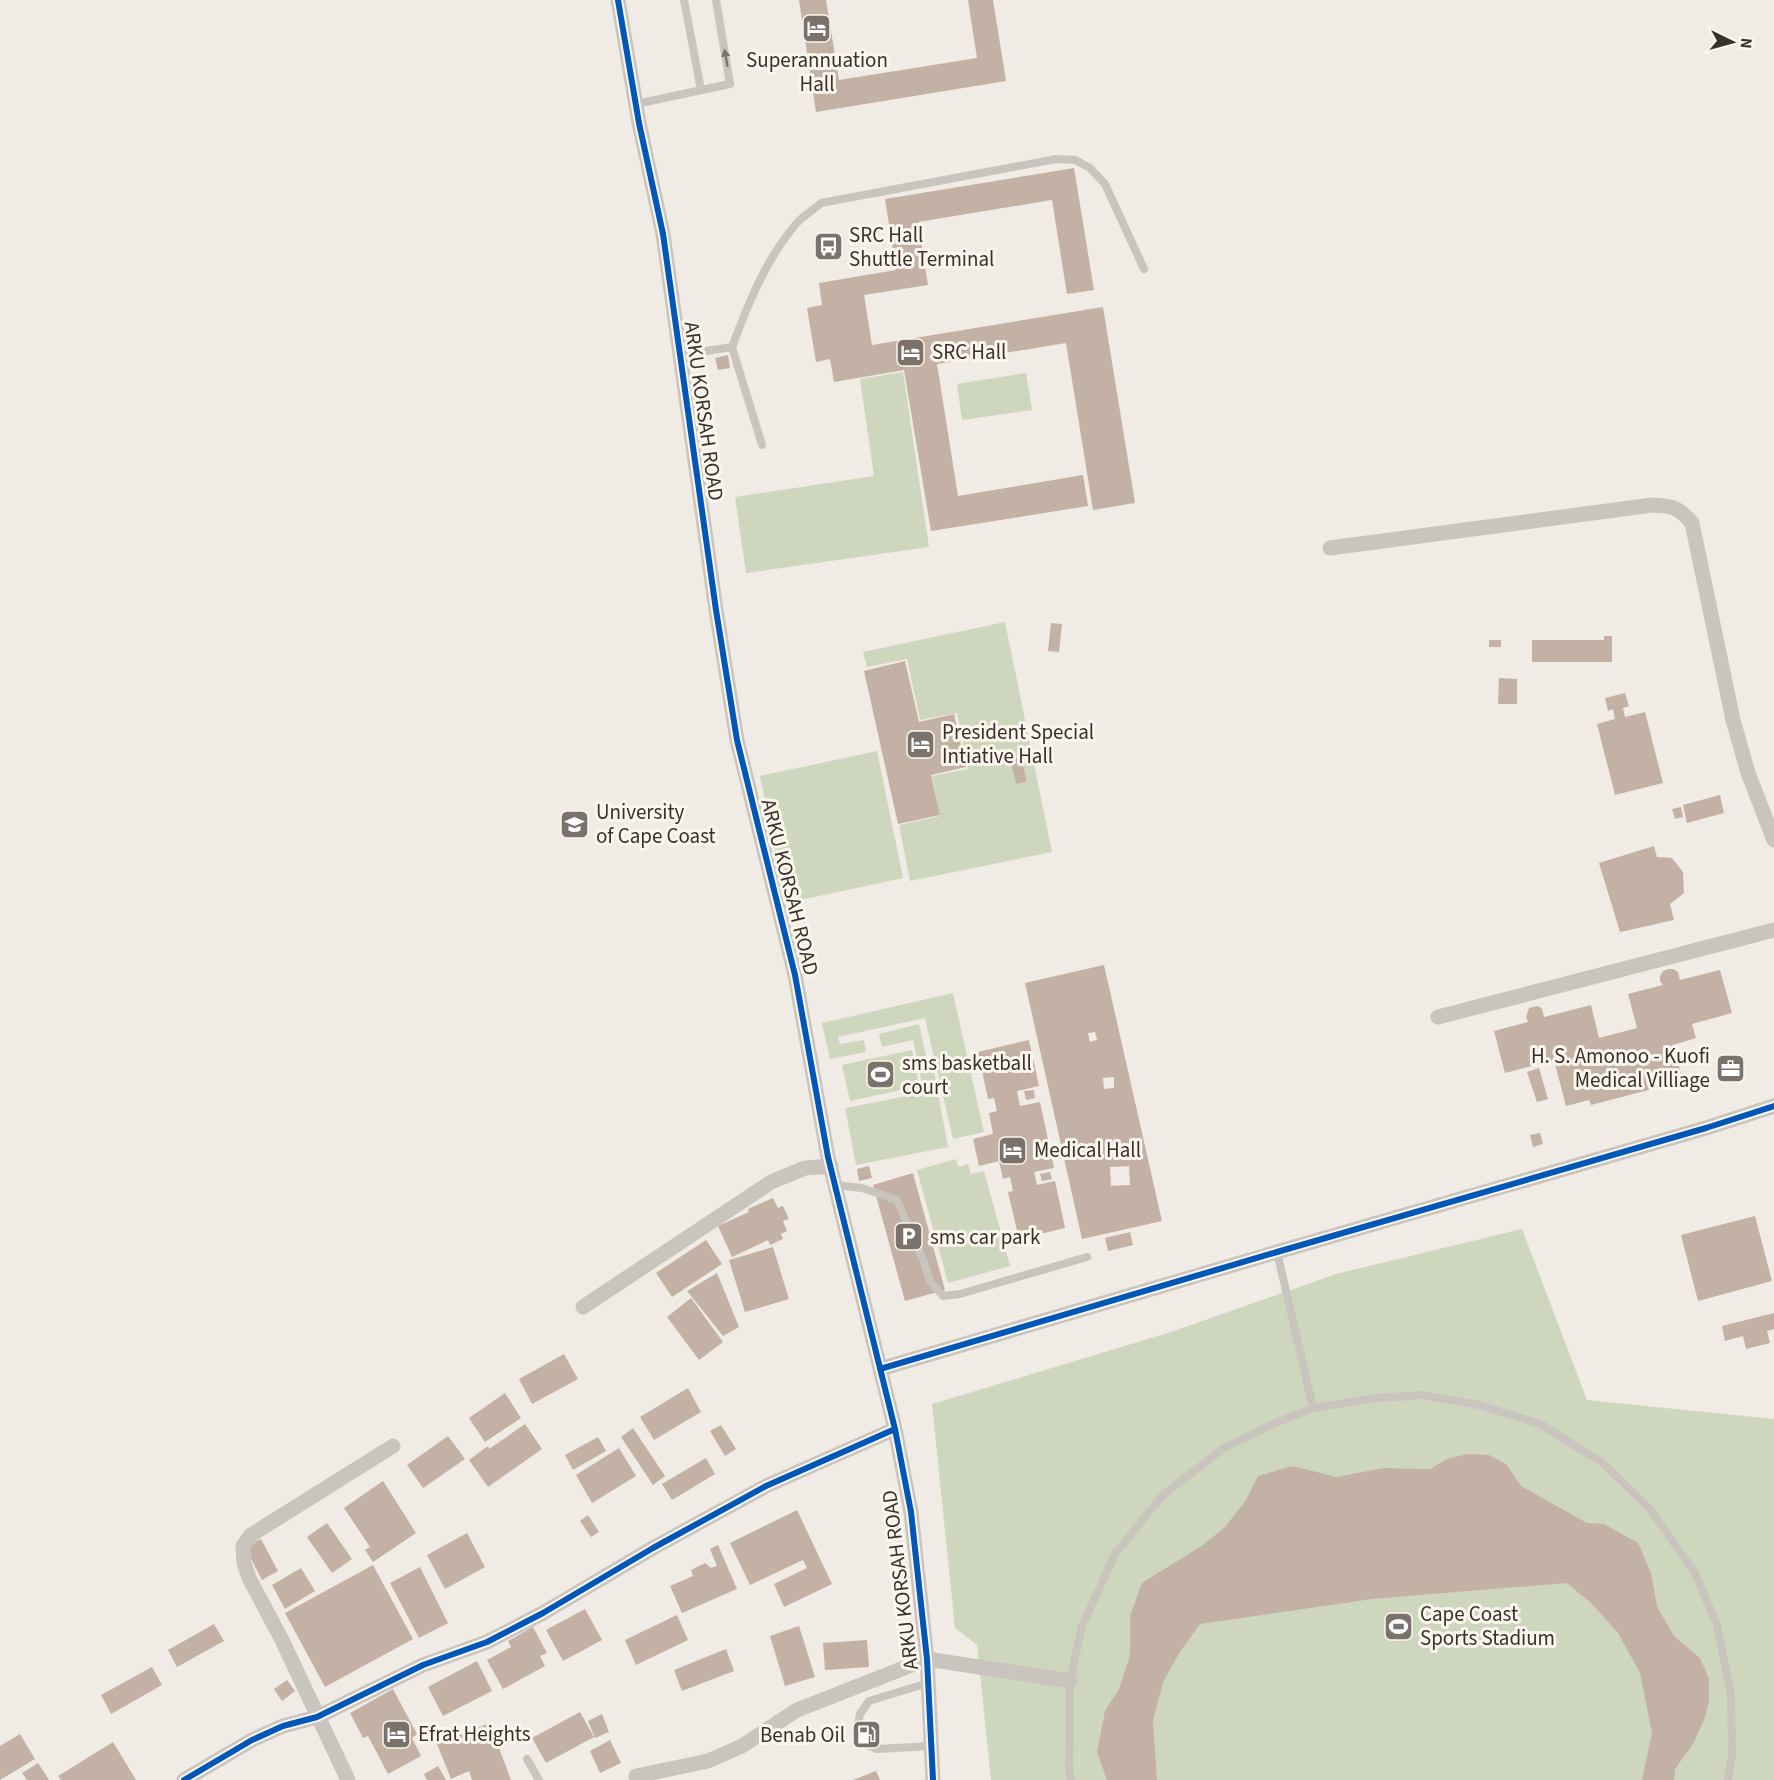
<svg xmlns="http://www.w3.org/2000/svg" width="1774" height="1780" font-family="'Source Sans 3',sans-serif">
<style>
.green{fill:#cfd6be;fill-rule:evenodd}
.building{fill:#c3b1a5;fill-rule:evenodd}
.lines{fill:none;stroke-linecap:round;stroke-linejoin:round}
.lane{stroke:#c9c4bd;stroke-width:8}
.street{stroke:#c9c4bd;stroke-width:15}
.cycleway-casing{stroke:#fbf6ed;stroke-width:10}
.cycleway{stroke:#0057b8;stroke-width:6}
.oneway{fill:#7a736c}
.labels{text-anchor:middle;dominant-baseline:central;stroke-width:6;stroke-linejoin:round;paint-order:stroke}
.poi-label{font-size:21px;fill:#3a312a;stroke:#fbf6ed;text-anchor:start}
.street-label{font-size:21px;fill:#3a312a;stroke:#fbf6ed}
</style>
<rect width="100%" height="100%" fill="#f0ebe4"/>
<!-- green -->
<path class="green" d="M 903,372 L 929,547 L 746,573 L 735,497 L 874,476 L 860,379 Z
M 1026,373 L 1032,410 L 962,420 L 957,384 Z
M 1005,622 L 1052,852 L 910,881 L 899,825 L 940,816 L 932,776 L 968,769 L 957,713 L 920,720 L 907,659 L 867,667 L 863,652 ZM 1021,757 L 1027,782 L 1016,784 L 1010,760 Z
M 877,751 L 903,878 L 786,903 L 760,776 Z
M 953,993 L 984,1132 L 953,1139 L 925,1018 L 838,1037 L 840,1044 L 864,1040 L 866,1052 L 830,1059 L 822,1023 Z
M 919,1024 L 926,1056 L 917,1058 L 913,1040 L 882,1047 L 879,1034 Z
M 912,1050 L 919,1086 L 850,1101 L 842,1065 Z
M 934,1071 L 948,1147 L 856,1165 L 845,1108 L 923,1093 L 920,1073 Z
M 956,1159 L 958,1167 L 968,1164 L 971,1174 L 984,1171 L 1010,1266 L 948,1283 L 917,1170 Z
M 1522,1229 L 1587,1400 L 1774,1419 L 1774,1780 L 991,1780 L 977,1645 L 955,1628 L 932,1404 L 1168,1333 L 1336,1274 Z"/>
<!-- building -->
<path class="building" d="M 799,0 L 826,0 L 839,80 L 977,58 L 968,0 L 993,0 L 1006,81 L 816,112 Z
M 1074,168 L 1094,290 L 1067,294 L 1052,200 L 918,222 L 928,285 L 864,295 L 872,345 L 1103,307 L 1135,503 L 1093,510 L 1066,343 L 937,364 L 958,496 L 1083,475 L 1088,506 L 931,531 L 904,370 L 834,382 L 830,359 L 816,362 L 807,308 L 822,305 L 819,283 L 896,270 L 885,199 Z
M 728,355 L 730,368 L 718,370 L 715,358 Z
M 1051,623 L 1062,624 L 1059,652 L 1048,651 Z
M 1604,636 L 1612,636 L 1612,662 L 1532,662 L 1532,640 L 1604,640 Z
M 1489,640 L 1501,640 L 1501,647 L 1489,647 Z
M 905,661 L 919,722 L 954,714 L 966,767 L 931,775 L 940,815 L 898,824 L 864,671 Z
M 1499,678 L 1517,679 L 1517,704 L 1498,704 Z
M 1625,693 L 1629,706 L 1623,708 L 1625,717 L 1645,712 L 1663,783 L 1615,795 L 1597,724 L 1615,719 L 1613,709 L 1608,711 L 1605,698 Z
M 1021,757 L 1027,782 L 1016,784 L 1010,760 Z
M 1720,795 L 1724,813 L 1687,823 L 1683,805 Z
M 1681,807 L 1683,817 L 1675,819 L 1672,809 Z
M 1654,846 L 1657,857 L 1672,858 L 1683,872 L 1684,893 L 1670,904 L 1674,920 L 1620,932 L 1599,863 Z
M 1104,965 L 1162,1221 L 1082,1239 L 1025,983 ZM 1095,1032 L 1097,1040 L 1090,1042 L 1088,1033 ZM 1114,1077 L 1114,1088 L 1104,1089 L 1103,1078 ZM 1129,1166 L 1130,1185 L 1111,1186 L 1110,1167 Z
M 1668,969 L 1673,969 L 1678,972 L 1680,980 L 1720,970 L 1732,1013 L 1692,1024 L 1696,1038 L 1673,1045 L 1683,1081 L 1591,1105 L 1589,1100 L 1566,1106 L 1554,1060 L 1505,1073 L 1494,1031 L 1528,1022 L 1526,1017 L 1529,1008 L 1538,1006 L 1542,1009 L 1544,1017 L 1591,1005 L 1599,1038 L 1637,1028 L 1628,994 L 1663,985 L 1660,981 L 1660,976 L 1663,971 Z
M 1029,1040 L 1039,1086 L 1017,1091 L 1020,1106 L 1040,1102 L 1054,1168 L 1034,1172 L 1037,1185 L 1055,1181 L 1065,1228 L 1019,1239 L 1008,1192 L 1013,1191 L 1010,1177 L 1003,1179 L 999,1161 L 979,1166 L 973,1139 L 993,1134 L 989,1113 L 997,1111 L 994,1098 L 988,1099 L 978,1052 Z
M 1539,1068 L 1548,1099 L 1537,1102 L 1527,1072 Z
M 1034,1090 L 1035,1098 L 1026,1100 L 1024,1091 Z
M 1540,1133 L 1543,1144 L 1533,1147 L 1530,1135 Z
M 869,1166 L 872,1178 L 859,1181 L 857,1169 Z
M 1050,1172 L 1052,1179 L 1042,1181 L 1040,1174 Z
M 913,1173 L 945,1290 L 905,1301 L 873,1185 Z
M 773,1198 L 778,1208 L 783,1206 L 789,1219 L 783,1221 L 787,1231 L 781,1234 L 783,1239 L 770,1245 L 768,1240 L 732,1257 L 718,1226 L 749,1212 L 748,1209 Z
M 1755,1216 L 1772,1281 L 1698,1301 L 1681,1235 Z
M 1130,1232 L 1133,1245 L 1108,1251 L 1105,1238 Z
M 706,1240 L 722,1264 L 672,1297 L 656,1273 Z
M 773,1247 L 789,1299 L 745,1312 L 729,1260 Z
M 717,1273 L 739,1327 L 723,1336 L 687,1291 Z
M 691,1298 L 723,1342 L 699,1360 L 667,1317 Z
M 1774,1313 L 1774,1329 L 1767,1331 L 1770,1343 L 1746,1349 L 1743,1336 L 1725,1341 L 1722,1326 Z
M 564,1354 L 578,1379 L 532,1404 L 519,1379 Z
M 688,1388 L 701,1412 L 654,1440 L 640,1417 Z
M 505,1393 L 521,1418 L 485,1442 L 469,1418 Z
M 525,1424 L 542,1449 L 488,1487 L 469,1460 L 488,1446 L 489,1449 Z
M 721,1425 L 736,1449 L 725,1456 L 710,1431 Z
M 633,1428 L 665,1476 L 653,1485 L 621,1437 Z
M 448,1436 L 465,1459 L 423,1488 L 407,1465 Z
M 598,1437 L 606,1451 L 573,1470 L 565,1455 Z
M 619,1448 L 636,1476 L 592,1503 L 576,1475 Z
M 1468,1454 L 1489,1455 L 1506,1464 L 1521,1486 L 1587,1523 L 1604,1524 L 1638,1543 L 1651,1573 L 1657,1607 L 1674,1636 L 1700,1658 L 1709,1679 L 1709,1701 L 1704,1720 L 1693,1744 L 1675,1769 L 1674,1780 L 1642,1780 L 1652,1733 L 1640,1673 L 1618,1633 L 1592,1604 L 1567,1583 L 1372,1599 L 1200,1624 L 1180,1652 L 1163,1682 L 1153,1721 L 1157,1780 L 1107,1780 L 1097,1752 L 1105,1711 L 1119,1689 L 1130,1655 L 1130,1616 L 1142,1583 L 1203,1545 L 1225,1527 L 1246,1500 L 1258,1476 L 1293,1466 L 1336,1477 L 1384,1468 L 1430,1469 L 1447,1459 Z
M 706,1458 L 715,1474 L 672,1500 L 662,1484 Z
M 383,1481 L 416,1533 L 373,1562 L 365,1550 L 370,1547 L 344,1508 Z
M 797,1510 L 832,1584 L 784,1607 L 774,1584 L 807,1568 L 803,1560 L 750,1585 L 730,1543 Z
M 588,1515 L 599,1532 L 591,1537 L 580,1521 Z
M 327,1523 L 352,1559 L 332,1573 L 307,1537 Z
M 467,1533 L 485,1567 L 445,1589 L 427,1555 Z
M 261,1539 L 278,1571 L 262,1580 L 245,1547 Z
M 718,1545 L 737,1589 L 682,1613 L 670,1586 L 693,1576 L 691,1570 L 705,1563 L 711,1568 L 717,1566 L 710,1549 Z
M 373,1565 L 413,1639 L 325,1687 L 285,1613 Z
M 420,1567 L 448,1623 L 419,1638 L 390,1583 Z
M 301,1568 L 315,1591 L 285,1609 L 272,1585 Z
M 585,1609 L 602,1640 L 563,1661 L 546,1630 Z
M 677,1615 L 688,1640 L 636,1665 L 625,1640 Z
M 214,1624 L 224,1641 L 177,1667 L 168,1650 Z
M 799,1626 L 815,1677 L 785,1686 L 770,1636 Z
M 533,1627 L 547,1653 L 540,1656 L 545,1666 L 503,1689 L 487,1660 L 511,1647 L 508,1641 Z
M 867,1640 L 869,1667 L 825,1670 L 823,1643 Z
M 726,1649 L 734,1671 L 682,1691 L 674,1670 Z
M 477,1661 L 492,1691 L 443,1716 L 428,1687 Z
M 152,1667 L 162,1685 L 111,1714 L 101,1695 Z
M 287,1680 L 295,1691 L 282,1701 L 274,1689 Z
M 393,1689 L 417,1734 L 412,1738 L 421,1756 L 388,1774 L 368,1736 L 363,1738 L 350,1713 Z
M 580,1712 L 594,1737 L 546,1763 L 532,1738 Z
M 602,1714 L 609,1732 L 595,1738 L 588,1721 Z
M 487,1724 L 499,1748 L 511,1780 L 472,1780 L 469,1771 L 451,1779 L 437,1744 Z
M 808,1729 L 811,1740 L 798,1744 L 795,1733 Z
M 20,1734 L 35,1759 L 0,1780 L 0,1746 Z
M 610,1740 L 621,1763 L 600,1773 L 590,1751 Z
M 113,1742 L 136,1780 L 61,1780 L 58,1776 Z
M 38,1763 L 49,1780 L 27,1780 L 22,1773 Z
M 438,1766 L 446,1780 L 427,1780 L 424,1774 Z
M 876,1771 L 880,1780 L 853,1780 Z"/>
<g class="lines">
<!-- lane -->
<path class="lane" d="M 684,0 L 701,90
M 636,104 L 730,84 L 716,0
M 732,347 L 762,445
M 680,355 L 732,347 C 748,304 766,259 796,224 C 803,216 813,210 821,203 L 1056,159 L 1075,160 L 1090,168 L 1105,184 L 1144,269
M 835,1185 L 862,1188 L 897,1200 L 924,1262 L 930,1281 L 943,1296 L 960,1294 L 1087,1257
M 1277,1252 L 1313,1408
M 928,1683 L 869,1701 L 860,1714 L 858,1726 L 863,1743 L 877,1749 L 932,1746
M 527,1759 L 539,1780
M 1071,1780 L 1069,1771 L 1070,1681 L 1082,1626 L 1115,1554 L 1163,1495 L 1224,1448 L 1277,1422 L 1313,1408 L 1376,1398 L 1421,1395 L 1479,1405 L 1540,1424 L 1603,1463 L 1650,1509 L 1695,1573 L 1717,1625 L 1731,1694 L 1732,1755 L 1728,1780"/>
<!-- street -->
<path class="street" d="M 618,0 L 639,123 L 663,234 L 716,610 L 737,740 L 795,975 L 828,1157 L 895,1429 L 911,1512 L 927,1659 L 933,1780
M 1330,548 L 1652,505 C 1673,506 1678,507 1692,523 L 1733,720 L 1748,773 L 1774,840
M 1438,1017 L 1774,930
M 583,1307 L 771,1182 L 805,1168 L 831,1166
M 880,1369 L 1277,1252 L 1706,1128 L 1774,1106
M 636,1776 L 708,1761 L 742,1746 L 797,1710 L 927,1659 L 1070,1681
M 184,1780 L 252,1740 L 283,1726 L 317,1717 L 423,1665 L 487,1642 L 543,1613 L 653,1548 L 766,1486 L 895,1429
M 348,1780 L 282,1640 L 249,1578 L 244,1563 L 243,1546 L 251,1535 L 393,1446"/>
<defs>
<path id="cycleway" d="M 618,0 L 639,123 L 663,234 L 716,610 L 737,740 L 795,975 L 828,1157 L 895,1429 L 911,1512 L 927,1659 L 933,1780
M 880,1369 L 1277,1252 L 1706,1128 L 1774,1106
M 184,1780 L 252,1740 L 283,1726 L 317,1717 L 423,1665 L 487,1642 L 543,1613 L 653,1548 L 766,1486 L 895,1429"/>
</defs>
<!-- cycleway casing -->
<use href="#cycleway" class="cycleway-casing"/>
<!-- cycleway -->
<use href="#cycleway" class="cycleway"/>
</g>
<!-- one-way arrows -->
<defs><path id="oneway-solid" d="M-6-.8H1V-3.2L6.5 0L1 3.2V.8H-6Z" transform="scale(1.5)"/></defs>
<use class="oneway" href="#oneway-solid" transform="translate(726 58) rotate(-100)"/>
<!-- icons -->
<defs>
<symbol id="hotel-square" viewBox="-11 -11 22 22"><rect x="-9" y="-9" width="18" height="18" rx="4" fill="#7a726b" stroke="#fbf6ed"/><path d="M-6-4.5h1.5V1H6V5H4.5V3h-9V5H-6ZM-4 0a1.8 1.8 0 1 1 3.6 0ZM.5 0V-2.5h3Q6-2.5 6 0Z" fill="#fff"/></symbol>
<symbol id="bus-square" viewBox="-11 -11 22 22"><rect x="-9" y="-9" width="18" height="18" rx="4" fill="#7a726b" stroke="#fbf6ed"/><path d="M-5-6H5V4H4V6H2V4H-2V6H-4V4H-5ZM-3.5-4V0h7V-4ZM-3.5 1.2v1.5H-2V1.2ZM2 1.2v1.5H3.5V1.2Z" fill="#fff"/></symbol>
<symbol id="university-square" viewBox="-11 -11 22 22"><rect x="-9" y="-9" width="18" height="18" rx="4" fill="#7a726b" stroke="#fbf6ed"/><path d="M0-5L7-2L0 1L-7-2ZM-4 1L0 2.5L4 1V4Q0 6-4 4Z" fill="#fff"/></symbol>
<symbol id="office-square" viewBox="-11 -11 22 22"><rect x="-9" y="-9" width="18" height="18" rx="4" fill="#7a726b" stroke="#fbf6ed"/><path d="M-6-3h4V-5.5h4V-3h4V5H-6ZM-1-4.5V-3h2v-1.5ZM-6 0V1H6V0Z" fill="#fff"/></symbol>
<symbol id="stadium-square" viewBox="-11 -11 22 22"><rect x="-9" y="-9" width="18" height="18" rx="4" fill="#7a726b" stroke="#fbf6ed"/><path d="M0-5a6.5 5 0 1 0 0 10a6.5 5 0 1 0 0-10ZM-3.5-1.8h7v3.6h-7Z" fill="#fff"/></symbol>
<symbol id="parking-square" viewBox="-11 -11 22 22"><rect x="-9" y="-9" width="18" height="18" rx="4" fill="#7a726b" stroke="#fbf6ed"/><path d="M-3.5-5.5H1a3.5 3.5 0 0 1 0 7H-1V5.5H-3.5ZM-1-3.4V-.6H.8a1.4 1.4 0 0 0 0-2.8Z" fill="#fff"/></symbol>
<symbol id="fuel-square" viewBox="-11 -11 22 22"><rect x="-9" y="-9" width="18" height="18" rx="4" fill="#7a726b" stroke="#fbf6ed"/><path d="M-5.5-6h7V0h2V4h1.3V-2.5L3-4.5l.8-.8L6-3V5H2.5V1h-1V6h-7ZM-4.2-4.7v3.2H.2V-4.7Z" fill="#fff"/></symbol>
</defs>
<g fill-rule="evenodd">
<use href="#hotel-square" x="800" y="12" width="33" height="33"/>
<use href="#bus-square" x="812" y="230" width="33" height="33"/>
<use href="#hotel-square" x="894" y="336" width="33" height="33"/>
<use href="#hotel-square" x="904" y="728" width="33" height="33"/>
<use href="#university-square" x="558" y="808" width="33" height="33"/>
<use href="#office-square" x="1714" y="1052" width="33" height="33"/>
<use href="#stadium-square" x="864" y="1058" width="33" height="33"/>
<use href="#hotel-square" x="996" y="1134" width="33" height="33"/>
<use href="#parking-square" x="892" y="1220" width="33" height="33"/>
<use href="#stadium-square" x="1382" y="1610" width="33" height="33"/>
<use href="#hotel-square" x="380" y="1718" width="33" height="33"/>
<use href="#fuel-square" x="850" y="1718" width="33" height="33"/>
</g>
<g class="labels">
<!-- poi labels -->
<g class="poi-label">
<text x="817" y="60" text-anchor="middle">Superannuation<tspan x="817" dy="24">Hall</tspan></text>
<text x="849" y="235">SRC Hall<tspan x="849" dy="24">Shuttle Terminal</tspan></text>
<text x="932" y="352">SRC Hall</text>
<text x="942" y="732">President Special<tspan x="942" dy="24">Intiative Hall</tspan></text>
<text x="596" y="812">University<tspan x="596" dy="24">of Cape Coast</tspan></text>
<text x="1710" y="1056" text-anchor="end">H. S. Amonoo - Kuofi<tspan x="1710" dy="24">Medical Villiage</tspan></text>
<text x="902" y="1063">sms basketball<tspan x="902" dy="24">court</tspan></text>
<text x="1034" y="1150">Medical Hall</text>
<text x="930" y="1237">sms car park</text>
<text x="1420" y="1614">Cape Coast<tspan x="1420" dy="24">Sports Stadium</tspan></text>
<text x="418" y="1734">Efrat Heights</text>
<text x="845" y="1735" text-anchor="end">Benab Oil</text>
</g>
<!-- street labels -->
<g class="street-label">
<text transform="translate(704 411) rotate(82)">ARKU KORSAH ROAD</text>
<text transform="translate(790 887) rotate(76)">ARKU KORSAH ROAD</text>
<text transform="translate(900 1580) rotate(-97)">ARKU KORSAH ROAD</text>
</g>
</g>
<!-- north arrow -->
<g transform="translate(1732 42) rotate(95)" stroke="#fbf6ed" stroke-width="4.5" paint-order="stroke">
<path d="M0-4.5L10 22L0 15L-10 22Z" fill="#3a312a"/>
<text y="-9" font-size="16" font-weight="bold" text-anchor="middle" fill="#3a312a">N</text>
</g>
</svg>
